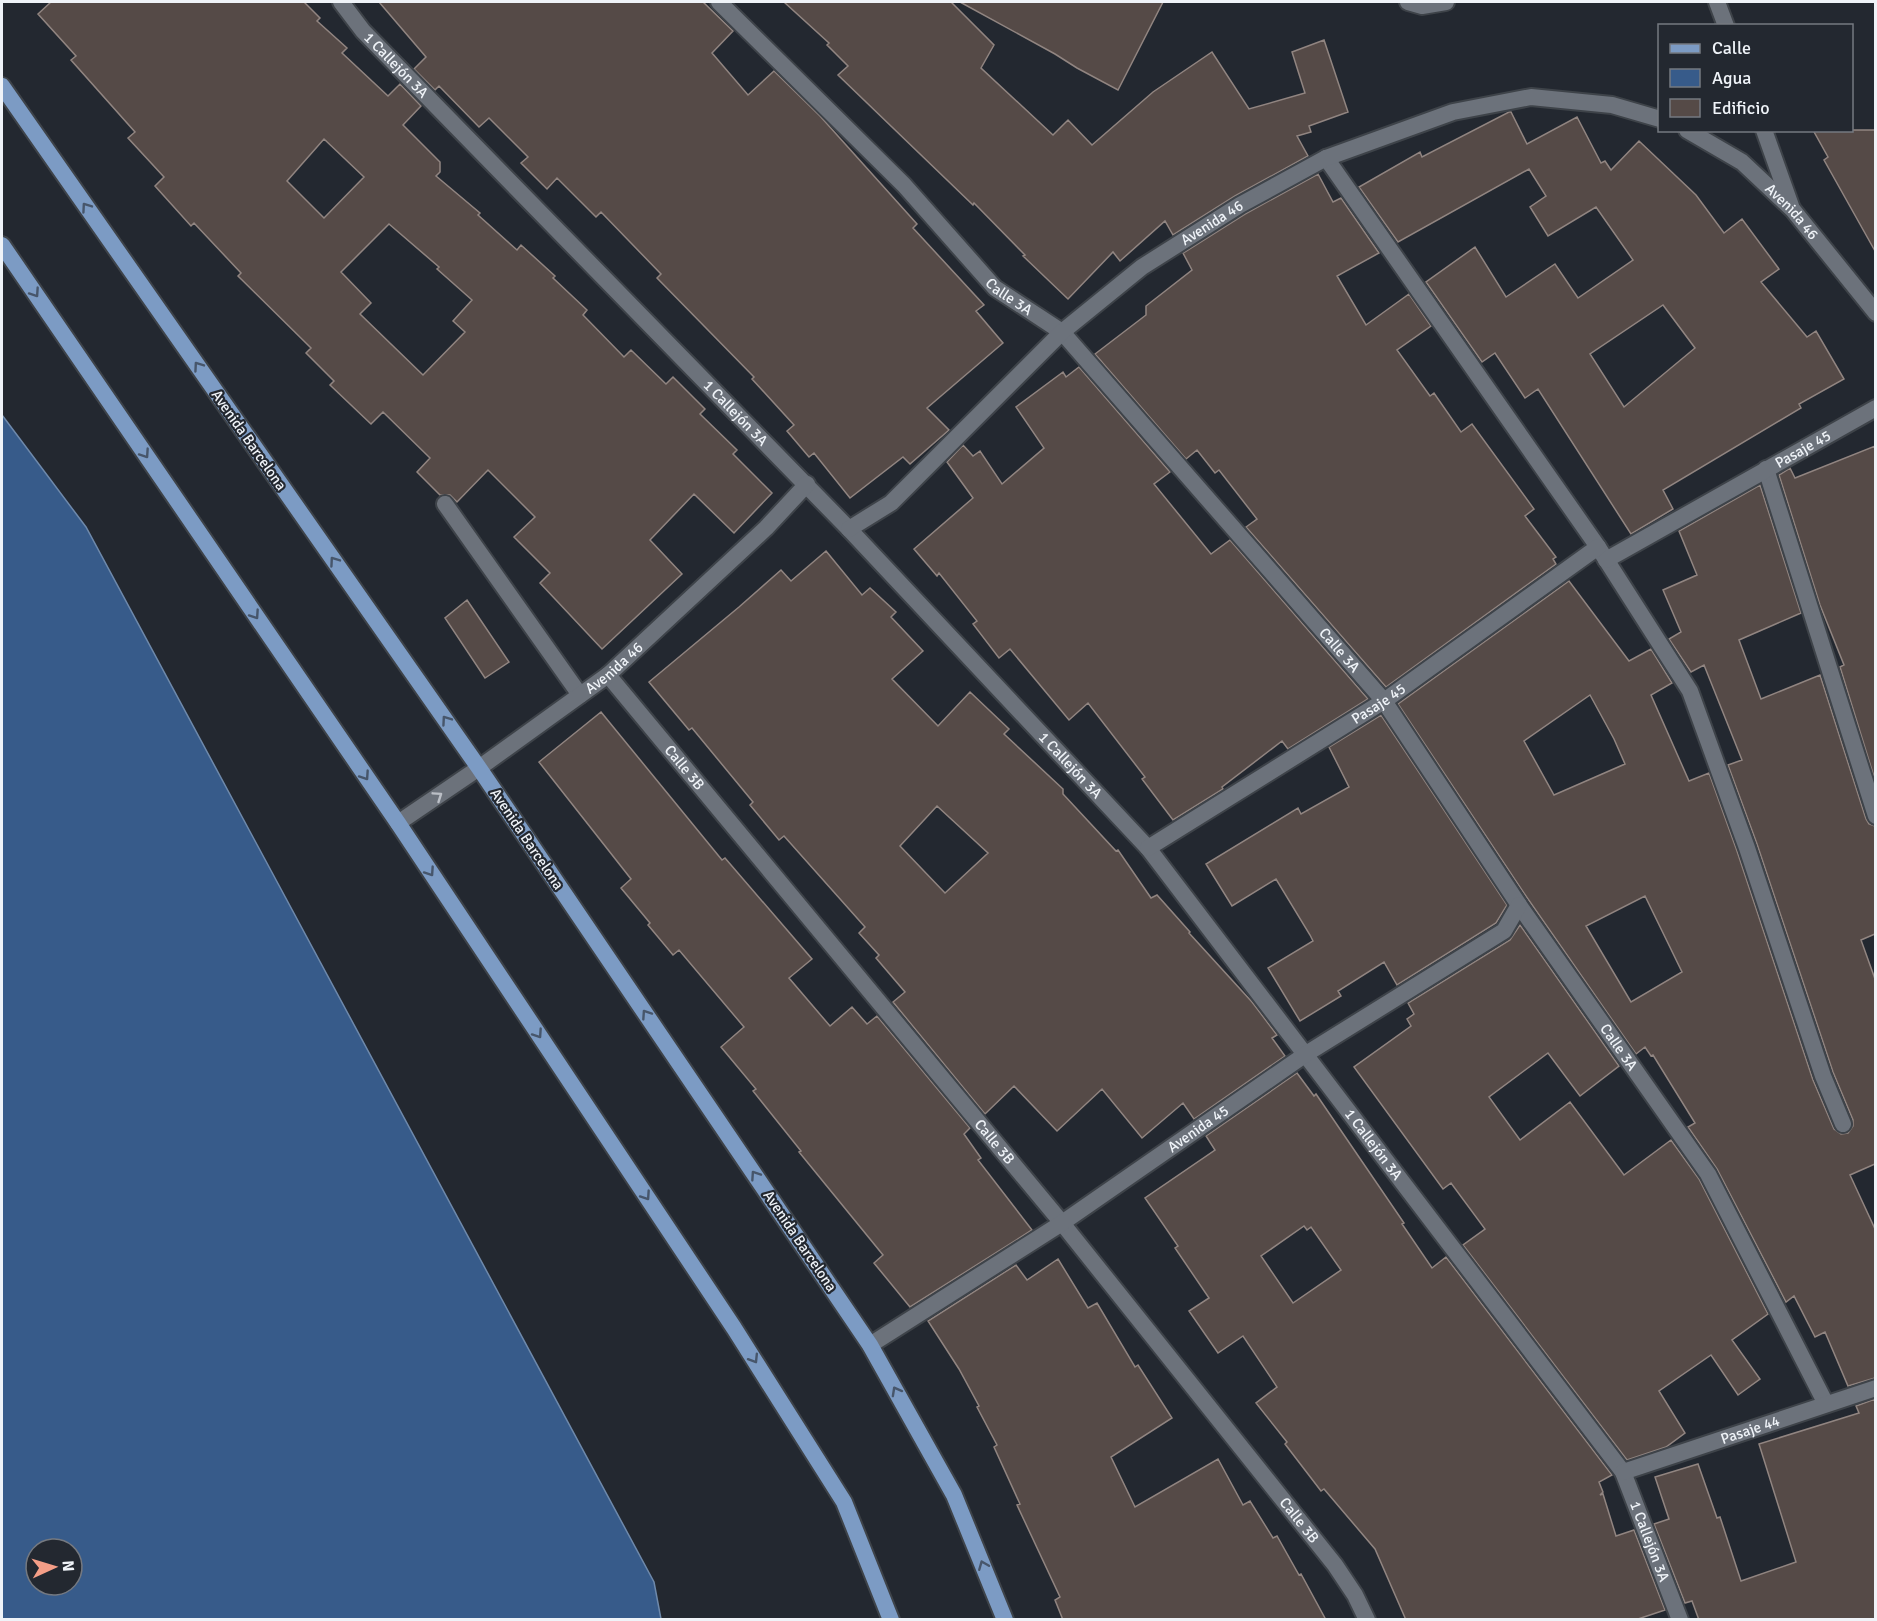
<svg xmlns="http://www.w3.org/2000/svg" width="1877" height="1621" font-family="Signika,sans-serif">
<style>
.water{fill:#375b8a;stroke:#6e89ab;stroke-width:1.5;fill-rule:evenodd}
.building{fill:#554a47;stroke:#918581;stroke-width:1.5;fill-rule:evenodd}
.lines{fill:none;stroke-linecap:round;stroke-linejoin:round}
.minor-casing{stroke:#3e4349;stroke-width:20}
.primary-casing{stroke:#3e4349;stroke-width:20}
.minor{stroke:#6c727b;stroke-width:16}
.primary{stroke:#7c9bc4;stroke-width:16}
.oneway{stroke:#47566b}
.oneway2{stroke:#bbbfc6}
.labels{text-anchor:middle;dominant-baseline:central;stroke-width:4.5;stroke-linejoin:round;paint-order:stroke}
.street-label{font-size:15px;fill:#eff3f8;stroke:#232830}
</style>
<rect width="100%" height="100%" fill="#232830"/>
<!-- water -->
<path class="water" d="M 2,415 L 86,527 L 654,1582 L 661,1619 L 2,1619 ZM 36,1549 L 72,1549 L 72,1585 L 36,1585 Z"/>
<!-- building -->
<path class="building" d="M 51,2 L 304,2 L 320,18 L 317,21 L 347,48 L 342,53 L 388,96 L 400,84 L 421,106 L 403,125 L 440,162 L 440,172 L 436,176 L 480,213 L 478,215 L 517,250 L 521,245 L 555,276 L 553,278 L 587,310 L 583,315 L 624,357 L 631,350 L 666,384 L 673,377 L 705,409 L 700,414 L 737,450 L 733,454 L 772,493 L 734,533 L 694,494 L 650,540 L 682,574 L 602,649 L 540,583 L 550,573 L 514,537 L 535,517 L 488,470 L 457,502 L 450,495 L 440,495 L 417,472 L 430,458 L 383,412 L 371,424 L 330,385 L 334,381 L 306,353 L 311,348 L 238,276 L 241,273 L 194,223 L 191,226 L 155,186 L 164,177 L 128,138 L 135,132 L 71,60 L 76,56 L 38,14 ZM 324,139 L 364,177 L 324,218 L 287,181 ZM 389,224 L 439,267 L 437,269 L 472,300 L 453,321 L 465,332 L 423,375 L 360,314 L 371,303 L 341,272 Z
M 379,2 L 703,2 L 733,31 L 712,53 L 748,95 L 774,71 L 820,116 L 917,224 L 913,228 L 984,305 L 976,311 L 1003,343 L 927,408 L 949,430 L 910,464 L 903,457 L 850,498 L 814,453 L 809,457 L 787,431 L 794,425 L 752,379 L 754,377 L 657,278 L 661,274 L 601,212 L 596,217 L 557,178 L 547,189 L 521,163 L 528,157 L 489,118 L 479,127 L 439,86 L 435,90 L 414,69 L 426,57 Z
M 784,2 L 951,2 L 994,45 L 981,68 L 1053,135 L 1068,120 L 1092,145 L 1153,92 L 1212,52 L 1249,109 L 1305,93 L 1292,52 L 1324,40 L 1348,112 L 1309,126 L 1311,132 L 1297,136 L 1308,156 L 1235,196 L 1173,235 L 1165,221 L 1120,261 L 1113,252 L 1068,299 L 1023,256 L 1025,255 L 974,203 L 973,205 L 838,75 L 848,66 L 827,45 L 829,43 Z
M 960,2 L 1163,2 L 1118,90 L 1077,68 L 1055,54 Z
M 1509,112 L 1511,112 L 1527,144 L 1577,117 L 1601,163 L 1605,161 L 1611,170 L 1639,141 L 1696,195 L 1724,233 L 1742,219 L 1779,269 L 1761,282 L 1807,337 L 1816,331 L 1844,379 L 1799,404 L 1801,408 L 1663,490 L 1673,509 L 1631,534 L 1538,389 L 1525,398 L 1495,353 L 1482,362 L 1426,282 L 1475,247 L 1506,297 L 1555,264 L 1578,298 L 1633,260 L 1596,207 L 1548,236 L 1530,207 L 1546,196 L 1529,169 L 1398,242 L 1359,187 L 1420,152 L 1422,157 ZM 1663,305 L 1695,348 L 1624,407 L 1590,354 Z
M 1813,130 L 1875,130 L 1875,251 L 1824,160 L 1828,157 Z
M 1318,174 L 1333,202 L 1341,198 L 1379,253 L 1337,276 L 1366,325 L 1409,294 L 1431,326 L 1397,350 L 1430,396 L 1434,393 L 1461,432 L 1472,424 L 1534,509 L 1525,516 L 1556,557 L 1553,559 L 1556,564 L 1386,687 L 1246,527 L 1257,519 L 1219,470 L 1215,473 L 1197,450 L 1186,459 L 1095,354 L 1146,315 L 1146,306 L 1192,270 L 1183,253 L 1245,214 Z
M 1079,367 L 1170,472 L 1154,484 L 1211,554 L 1230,540 L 1368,699 L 1288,749 L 1282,741 L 1222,787 L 1223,789 L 1173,820 L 1142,779 L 1145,777 L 1088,703 L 1069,720 L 1010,649 L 999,658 L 973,624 L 977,621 L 939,573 L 937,576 L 914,549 L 973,498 L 947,462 L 963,445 L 973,456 L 980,451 L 1002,484 L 1044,448 L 1016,407 L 1063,372 L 1066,377 Z
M 1875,446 L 1875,780 L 1840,667 L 1844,665 L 1820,605 L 1779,475 L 1790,468 L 1795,478 Z
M 1760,485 L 1801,613 L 1739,640 L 1761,699 L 1820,675 L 1866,819 L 1869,824 L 1875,826 L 1875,934 L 1861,940 L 1875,979 L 1875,1164 L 1850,1175 L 1875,1229 L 1875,1378 L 1848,1386 L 1825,1332 L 1815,1337 L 1794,1296 L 1786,1302 L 1717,1169 L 1688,1127 L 1695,1123 L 1653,1055 L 1651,1056 L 1645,1047 L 1636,1054 L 1528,899 L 1398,704 L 1569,581 L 1629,661 L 1651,649 L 1672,683 L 1651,695 L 1689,781 L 1709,773 L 1737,851 L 1813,1080 L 1834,1129 L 1841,1134 L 1848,1133 L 1853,1126 L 1853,1120 L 1833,1072 L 1757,844 L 1728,765 L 1742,760 L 1704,665 L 1691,672 L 1669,639 L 1681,632 L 1663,590 L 1697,575 L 1679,531 ZM 1590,695 L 1614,739 L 1625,764 L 1554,795 L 1524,741 ZM 1645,896 L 1682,972 L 1631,1002 L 1586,926 Z
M 826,551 L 862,595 L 870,588 L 896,612 L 891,617 L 923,651 L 892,679 L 938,726 L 970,692 L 1009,729 L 1004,734 L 1063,789 L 1063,794 L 1116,851 L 1118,850 L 1151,898 L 1157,895 L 1190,932 L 1189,933 L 1252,1002 L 1277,1035 L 1272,1038 L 1285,1056 L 1194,1119 L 1183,1103 L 1142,1138 L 1102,1089 L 1057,1131 L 1014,1086 L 985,1114 L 893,1002 L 905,992 L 876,958 L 879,955 L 859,933 L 865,927 L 784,836 L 779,840 L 750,805 L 753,802 L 692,728 L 689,730 L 649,682 L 739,607 L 781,570 L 791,581 ZM 937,806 L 988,853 L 945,893 L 900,846 Z
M 467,600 L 509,662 L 485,678 L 445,618 Z
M 601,712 L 722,860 L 725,858 L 812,959 L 789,978 L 830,1026 L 852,1007 L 867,1024 L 877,1016 L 970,1128 L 964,1134 L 981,1158 L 978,1160 L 1032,1230 L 910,1307 L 874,1263 L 883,1255 L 799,1152 L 801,1151 L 753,1091 L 756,1089 L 721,1047 L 744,1027 L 679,950 L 673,955 L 648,925 L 650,923 L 621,888 L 631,879 L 539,762 Z
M 1381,715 L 1507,905 L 1496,923 L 1397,985 L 1384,962 L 1338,991 L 1341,996 L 1300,1021 L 1268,968 L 1313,941 L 1310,935 L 1276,879 L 1232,906 L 1206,864 L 1298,808 L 1301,814 L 1349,787 L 1329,747 Z
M 1520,925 L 1619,1066 L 1580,1096 L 1548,1053 L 1489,1097 L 1520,1140 L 1570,1102 L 1624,1175 L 1671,1140 L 1699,1179 L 1768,1314 L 1732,1340 L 1760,1379 L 1738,1395 L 1711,1355 L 1659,1391 L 1685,1433 L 1666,1447 L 1627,1460 L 1463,1245 L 1485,1229 L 1451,1183 L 1443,1189 L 1354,1067 L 1411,1026 L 1407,1019 L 1414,1014 L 1408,1003 L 1510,940 Z
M 1297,1073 L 1314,1096 L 1316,1094 L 1404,1223 L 1402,1224 L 1432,1268 L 1446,1257 L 1612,1475 L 1599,1482 L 1603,1492 L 1600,1495 L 1603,1494 L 1616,1536 L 1634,1530 L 1665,1610 L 1635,1620 L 1406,1620 L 1375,1549 L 1324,1489 L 1321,1491 L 1285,1444 L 1287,1442 L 1256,1403 L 1277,1387 L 1243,1336 L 1218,1353 L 1189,1311 L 1209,1298 L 1175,1248 L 1178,1246 L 1145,1198 L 1215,1150 L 1206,1136 ZM 1304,1226 L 1307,1230 L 1311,1227 L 1341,1270 L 1293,1303 L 1261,1256 Z
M 1058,1259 L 1088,1308 L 1097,1303 L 1135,1367 L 1138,1365 L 1172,1418 L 1111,1457 L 1135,1507 L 1218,1459 L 1243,1505 L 1250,1501 L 1273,1538 L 1277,1536 L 1299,1575 L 1301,1574 L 1326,1620 L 1063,1620 L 1055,1600 L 1060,1597 L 1017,1505 L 1020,1504 L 994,1447 L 997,1445 L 977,1407 L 979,1406 L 959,1369 L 928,1321 L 1016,1265 L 1027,1280 Z
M 1875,1399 L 1875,1620 L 1699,1620 L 1692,1601 L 1685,1603 L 1654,1524 L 1669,1519 L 1655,1477 L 1698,1464 L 1717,1518 L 1720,1517 L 1741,1581 L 1796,1562 L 1759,1444 L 1859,1413 L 1856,1406 Z"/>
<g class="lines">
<defs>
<g id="minor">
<path id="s1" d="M 341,2 L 363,31 L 849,529 L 1148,848 L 1623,1472 L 1680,1620"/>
<path id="s2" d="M 719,2 L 904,185 L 995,288 L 1062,332 L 1384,701 L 1519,905 L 1708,1174 L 1826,1404"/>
<path d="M 1408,2 L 1422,6 L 1446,2"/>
<path d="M 1717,2 L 1726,26"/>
<path id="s3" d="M 1687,130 L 1742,162 L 1793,210 L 1876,313"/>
<path d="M 1764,130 L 1791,206"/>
<path d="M 1326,158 L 1598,547 L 1690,691 L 1747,848 L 1823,1076 L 1843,1124"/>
<path d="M 1766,469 L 1876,816"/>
<path d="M 445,504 L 580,695"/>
<path id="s4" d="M 849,529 L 891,503 L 1062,332 L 1142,267 L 1240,205 L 1326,158 L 1453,112 L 1531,97 L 1612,105 L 1660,119"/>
<path id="s5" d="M 1606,560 L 1876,408"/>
<path id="s6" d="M 608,675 L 1062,1223 L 1335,1565 L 1355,1595 L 1367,1620"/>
<path id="s7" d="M 398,823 L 479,768 L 608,675 L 766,528 L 807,484"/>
<path id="s8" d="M 1148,848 L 1384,701 L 1598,547"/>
<path id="s9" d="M 870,1345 L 1062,1223 L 1306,1054 L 1504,931 L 1519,905"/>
<path id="s10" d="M 1623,1472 L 1876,1388"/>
</g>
<path id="primary" d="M 2,86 L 479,768 L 870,1345 L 954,1495 L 1005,1620
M 2,245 L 398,823 L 734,1328 L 844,1502 L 891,1620"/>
</defs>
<!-- minor casing -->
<use href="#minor" class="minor-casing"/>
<!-- primary casing -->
<use href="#primary" class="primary-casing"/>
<!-- minor -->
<use href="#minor" class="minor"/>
<!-- primary -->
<use href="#primary" class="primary"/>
</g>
<!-- one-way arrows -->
<defs><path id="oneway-chevron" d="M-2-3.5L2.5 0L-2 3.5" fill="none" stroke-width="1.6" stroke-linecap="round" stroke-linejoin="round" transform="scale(1.5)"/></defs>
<g class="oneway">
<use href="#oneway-chevron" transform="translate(86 207) rotate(-125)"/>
<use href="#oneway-chevron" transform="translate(35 293) rotate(56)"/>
<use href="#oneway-chevron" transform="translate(198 366) rotate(-125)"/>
<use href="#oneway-chevron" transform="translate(145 454) rotate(56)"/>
<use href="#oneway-chevron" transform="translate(334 561) rotate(-125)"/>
<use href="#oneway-chevron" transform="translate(255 615) rotate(56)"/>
<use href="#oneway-chevron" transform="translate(446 720) rotate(-125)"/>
<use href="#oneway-chevron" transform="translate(365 776) rotate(56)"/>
<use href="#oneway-chevron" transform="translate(430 872) rotate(56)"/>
<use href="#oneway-chevron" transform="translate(646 1014) rotate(-124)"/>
<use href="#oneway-chevron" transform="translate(538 1034) rotate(56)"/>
<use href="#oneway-chevron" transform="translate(755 1175) rotate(-124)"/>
<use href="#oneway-chevron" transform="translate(646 1196) rotate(56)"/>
<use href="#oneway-chevron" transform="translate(754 1359) rotate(58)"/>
<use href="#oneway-chevron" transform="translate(896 1391) rotate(-119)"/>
<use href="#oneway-chevron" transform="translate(983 1565) rotate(-112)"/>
</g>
<use class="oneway2" href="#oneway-chevron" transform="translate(438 796) rotate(-34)"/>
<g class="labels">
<!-- street labels -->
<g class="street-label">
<text stroke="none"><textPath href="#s1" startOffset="84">1 Callejón 3A</textPath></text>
<text stroke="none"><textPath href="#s3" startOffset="134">Avenida 46</textPath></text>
<text stroke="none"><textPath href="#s4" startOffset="477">Avenida 46</textPath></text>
<text stroke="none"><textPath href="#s2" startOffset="414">Calle 3A</textPath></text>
<text stroke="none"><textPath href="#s1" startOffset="570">1 Callejón 3A</textPath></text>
<text transform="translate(249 440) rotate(55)">Avenida Barcelona</text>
<text stroke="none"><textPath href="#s5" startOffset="226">Pasaje 45</textPath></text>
<text stroke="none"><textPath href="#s2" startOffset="900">Calle 3A</textPath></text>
<text stroke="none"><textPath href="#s7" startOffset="266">Avenida 46</textPath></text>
<text stroke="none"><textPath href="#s8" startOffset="272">Pasaje 45</textPath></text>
<text stroke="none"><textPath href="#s1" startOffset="1056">1 Callejón 3A</textPath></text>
<text stroke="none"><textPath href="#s6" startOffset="120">Calle 3B</textPath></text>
<text transform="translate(527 839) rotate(56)">Avenida Barcelona</text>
<text stroke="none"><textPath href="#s2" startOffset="1386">Calle 3A</textPath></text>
<text stroke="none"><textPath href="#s9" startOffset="393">Avenida 45</textPath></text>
<text stroke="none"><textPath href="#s6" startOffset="606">Calle 3B</textPath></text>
<text stroke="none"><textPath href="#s1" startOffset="1542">1 Callejón 3A</textPath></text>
<text transform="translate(800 1241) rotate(56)">Avenida Barcelona</text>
<text stroke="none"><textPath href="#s10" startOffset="134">Pasaje 44</textPath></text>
<text stroke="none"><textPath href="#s6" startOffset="1092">Calle 3B</textPath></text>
<text stroke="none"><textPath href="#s1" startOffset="2028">1 Callejón 3A</textPath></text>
</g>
</g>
<!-- border -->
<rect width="1877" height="1621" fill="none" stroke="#eff3f8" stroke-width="6"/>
<!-- legend -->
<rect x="1658" y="24" width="195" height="108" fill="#232830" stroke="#757980" stroke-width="1.5"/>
<rect x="1670" y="44" width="30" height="9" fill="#7c9bc4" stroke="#757980" stroke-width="1.5"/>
<text x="1712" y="54" font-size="18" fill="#eff3f8">Calle</text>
<rect x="1670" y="69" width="30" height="18" fill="#375b8a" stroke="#757980" stroke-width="1.5"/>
<text x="1712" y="84" font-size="18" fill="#eff3f8">Agua</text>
<rect x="1670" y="99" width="30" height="18" fill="#554a47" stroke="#757980" stroke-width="1.5"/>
<text x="1712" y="114" font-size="18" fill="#eff3f8">Edificio</text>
<!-- north arrow -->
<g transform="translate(54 1567) rotate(86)"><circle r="28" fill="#232830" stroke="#757980" stroke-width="1.5"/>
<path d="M0-4.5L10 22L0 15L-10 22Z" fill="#f49e87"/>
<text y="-9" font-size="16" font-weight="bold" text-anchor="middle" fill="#eff3f8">N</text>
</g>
</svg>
